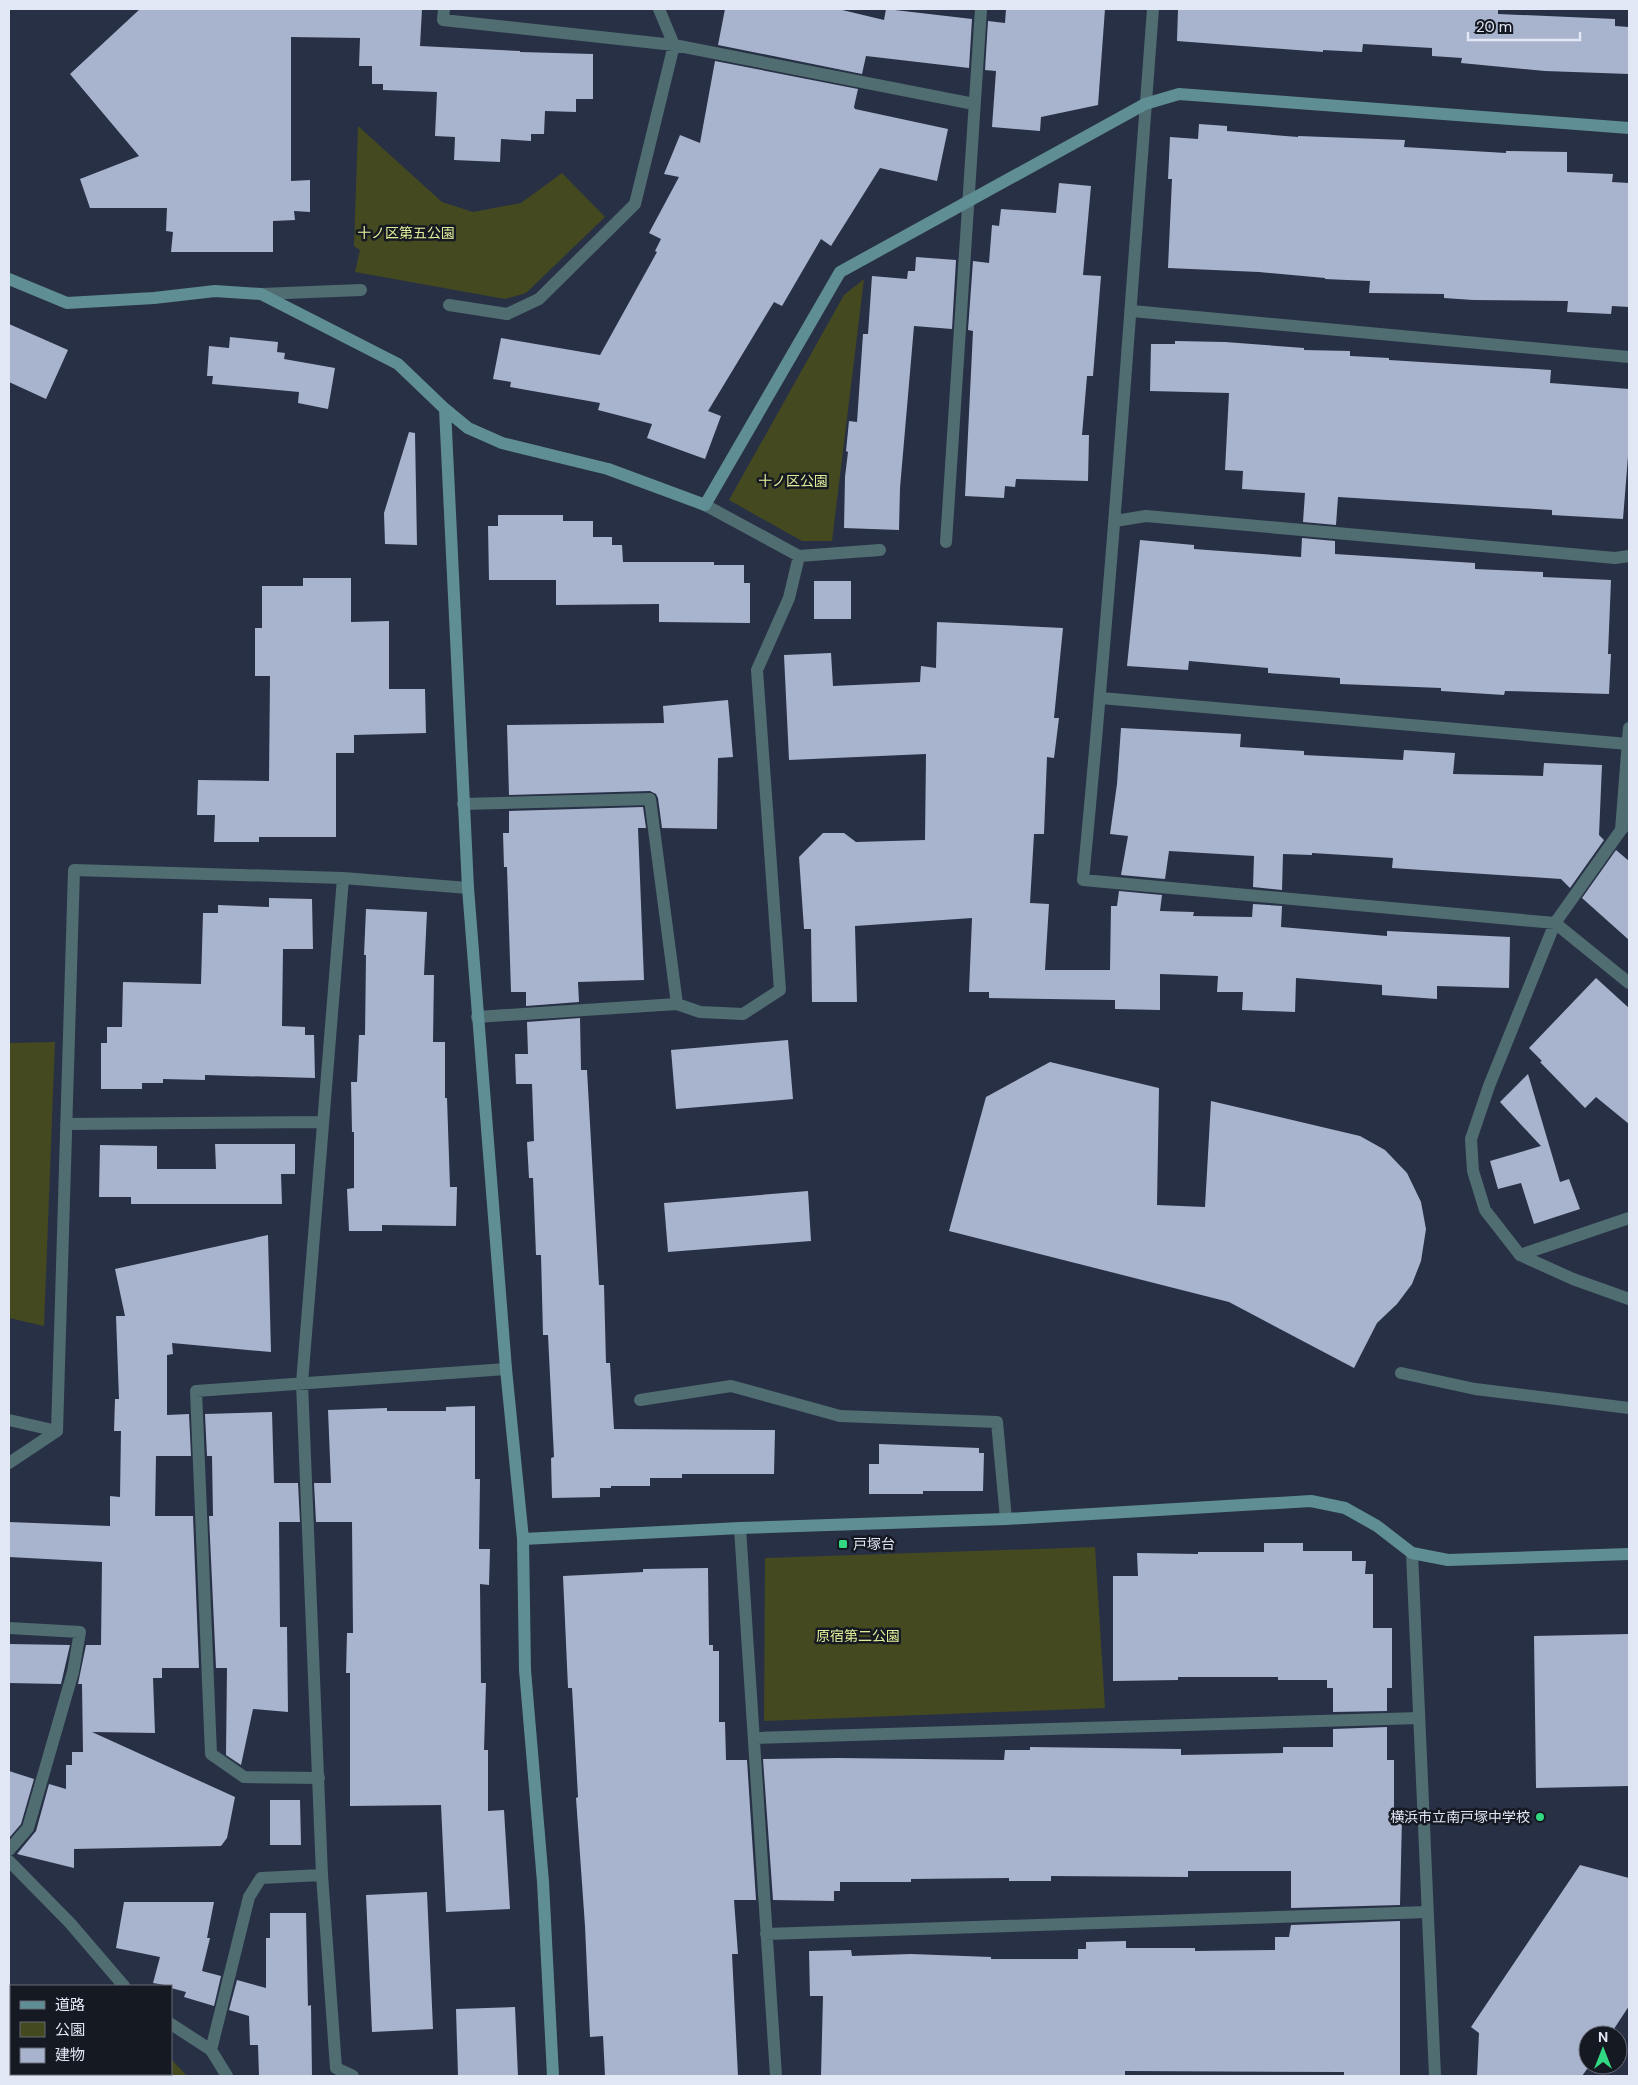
<svg xmlns="http://www.w3.org/2000/svg" width="1638" height="2085" font-family="'DM Sans','Noto Sans JP',sans-serif">
<style>
.green{fill:#454920}
.building{fill:#a8b3cd}
.lines{fill:none;stroke-linecap:round;stroke-linejoin:round}
.lane{stroke:#506d71;stroke-width:12}
.street{stroke:#506d71;stroke-width:12}
.secondary{stroke:#5f8e95;stroke-width:12}
.poi-dot{fill:#33d882;stroke:#151922;stroke-width:2}
.labels{text-anchor:middle;dominant-baseline:central;stroke-width:5;stroke-linejoin:round;paint-order:stroke}
.park-label{font-size:14px;fill:#e2ed99;stroke:#151922}
.poi-label{font-size:14px;fill:#e1e7f5;stroke:#151922;text-anchor:start}
</style>
<rect width="100%" height="100%" fill="#283045"/>
<!-- green -->
<path class="green" d="M 358,126 L 442,202 L 473,212 L 521,203 L 562,173 L 605,217 L 526,293 L 505,299 L 355,272 L 360,250 L 354,246 Z
M 864,279 L 832,541 L 802,541 L 729,500 L 844,295 Z
M 55,1042 L 44,1326 L 9,1318 L 9,1043 Z
M 1095,1547 L 1105,1708 L 764,1721 L 765,1558 Z
M 171,2059 L 187,2076 L 139,2076 L 140,2074 L 171,2074 Z"/>
<!-- building -->
<path class="building" d="M 140,9 L 422,9 L 420,46 L 520,51 L 520,52 L 593,54 L 593,99 L 576,99 L 576,112 L 545,111 L 544,134 L 531,134 L 531,141 L 501,139 L 500,162 L 454,160 L 455,137 L 435,136 L 437,92 L 383,90 L 383,84 L 372,84 L 372,66 L 359,66 L 360,38 L 291,37 L 291,181 L 310,180 L 310,212 L 294,211 L 295,220 L 273,221 L 273,252 L 171,252 L 173,232 L 166,231 L 167,208 L 90,208 L 80,179 L 139,156 L 70,74 Z
M 725,9 L 838,9 L 884,20 L 886,9 L 972,19 L 969,68 L 866,56 L 862,74 L 718,45 Z
M 1006,9 L 1105,9 L 1098,105 L 1041,117 L 1040,131 L 992,127 L 996,71 L 985,70 L 988,21 L 1005,23 Z
M 1178,9 L 1480,9 L 1498,10 L 1498,14 L 1615,19 L 1615,26 L 1629,27 L 1629,74 L 1545,71 L 1461,63 L 1462,58 L 1432,56 L 1432,48 L 1363,44 L 1362,52 L 1323,50 L 1323,52 L 1177,41 Z
M 715,61 L 858,89 L 854,107 L 855,109 L 948,129 L 937,181 L 880,168 L 831,246 L 821,239 L 782,306 L 774,302 L 708,411 L 721,416 L 705,459 L 647,438 L 652,424 L 598,410 L 600,403 L 510,387 L 511,382 L 493,379 L 501,338 L 600,355 L 657,252 L 655,251 L 661,239 L 649,233 L 679,177 L 664,174 L 680,135 L 700,143 Z
M 1199,124 L 1227,126 L 1227,131 L 1298,137 L 1298,136 L 1405,140 L 1404,147 L 1506,153 L 1506,151 L 1567,152 L 1567,172 L 1613,174 L 1612,182 L 1629,183 L 1629,307 L 1612,306 L 1611,314 L 1567,312 L 1568,301 L 1473,300 L 1444,298 L 1444,294 L 1369,293 L 1370,281 L 1325,279 L 1325,278 L 1259,272 L 1168,268 L 1172,179 L 1168,179 L 1170,137 L 1198,139 Z
M 1059,183 L 1091,186 L 1083,275 L 1101,276 L 1093,376 L 1087,376 L 1082,435 L 1089,435 L 1088,481 L 1016,479 L 1015,487 L 1005,486 L 1004,498 L 965,496 L 973,331 L 968,330 L 973,261 L 989,263 L 992,225 L 999,226 L 1001,209 L 1056,213 Z
M 916,257 L 956,260 L 952,329 L 914,326 L 900,488 L 899,530 L 844,528 L 845,477 L 848,452 L 846,451 L 849,421 L 857,422 L 863,334 L 868,334 L 872,276 L 907,279 L 908,271 L 915,271 Z
M 9,324 L 68,350 L 46,399 L 9,382 Z
M 230,337 L 278,342 L 277,352 L 285,353 L 284,359 L 335,368 L 328,409 L 298,403 L 299,392 L 212,384 L 213,376 L 207,376 L 209,346 L 229,348 Z
M 1175,341 L 1225,342 L 1304,348 L 1304,350 L 1350,351 L 1350,356 L 1389,358 L 1389,360 L 1551,370 L 1550,383 L 1629,389 L 1629,444 L 1623,519 L 1552,515 L 1552,510 L 1338,497 L 1336,525 L 1303,522 L 1305,493 L 1242,489 L 1243,471 L 1225,470 L 1229,393 L 1150,391 L 1151,344 L 1175,344 Z
M 409,432 L 415,433 L 417,545 L 385,544 L 384,513 Z
M 498,515 L 563,515 L 563,521 L 593,521 L 593,537 L 612,537 L 612,545 L 622,545 L 623,562 L 714,562 L 714,565 L 744,565 L 744,583 L 750,583 L 750,623 L 659,622 L 659,604 L 556,605 L 556,580 L 489,580 L 488,526 L 498,526 Z
M 1302,538 L 1335,541 L 1335,554 L 1475,563 L 1475,569 L 1543,572 L 1543,577 L 1611,580 L 1608,654 L 1611,654 L 1609,694 L 1505,691 L 1504,695 L 1441,691 L 1441,688 L 1340,684 L 1340,678 L 1268,673 L 1268,668 L 1189,661 L 1188,670 L 1127,666 L 1140,540 L 1194,545 L 1194,549 L 1301,557 Z
M 303,578 L 351,578 L 351,622 L 389,621 L 389,689 L 425,689 L 426,733 L 354,735 L 354,753 L 336,753 L 336,837 L 259,837 L 259,842 L 214,842 L 215,815 L 197,815 L 198,780 L 269,781 L 270,676 L 255,676 L 255,628 L 262,628 L 262,586 L 303,586 Z
M 814,581 L 851,581 L 851,619 L 814,619 Z
M 937,622 L 1063,628 L 1054,718 L 1059,718 L 1054,758 L 1047,757 L 1044,834 L 1034,834 L 1030,903 L 1049,904 L 1045,970 L 1110,970 L 1111,906 L 1117,906 L 1119,891 L 1162,895 L 1160,911 L 1194,912 L 1193,916 L 1252,917 L 1253,904 L 1282,906 L 1281,927 L 1387,936 L 1387,931 L 1510,937 L 1509,988 L 1437,986 L 1437,999 L 1382,995 L 1382,985 L 1296,978 L 1295,1012 L 1242,1010 L 1243,992 L 1217,992 L 1218,976 L 1160,974 L 1160,1010 L 1115,1009 L 1115,1000 L 989,998 L 989,992 L 969,992 L 972,918 L 855,926 L 857,1002 L 812,1002 L 811,929 L 804,929 L 799,857 L 823,833 L 844,833 L 856,842 L 925,840 L 926,754 L 789,760 L 784,655 L 831,653 L 833,686 L 920,682 L 921,666 L 936,668 Z
M 728,700 L 733,757 L 718,758 L 717,829 L 662,828 L 658,798 L 656,794 L 650,791 L 509,795 L 507,725 L 664,723 L 663,706 Z
M 1121,728 L 1241,734 L 1240,747 L 1304,751 L 1304,755 L 1403,760 L 1404,750 L 1455,753 L 1453,774 L 1543,776 L 1544,763 L 1602,765 L 1599,835 L 1604,840 L 1570,888 L 1561,879 L 1392,868 L 1393,858 L 1312,853 L 1312,855 L 1283,854 L 1282,890 L 1253,887 L 1254,856 L 1169,851 L 1165,879 L 1121,875 L 1128,836 L 1110,834 L 1117,784 Z
M 643,807 L 646,828 L 638,828 L 644,980 L 578,982 L 579,1002 L 526,1006 L 526,992 L 511,992 L 507,867 L 504,867 L 503,833 L 509,833 L 509,811 Z
M 1616,850 L 1629,861 L 1629,940 L 1582,898 Z
M 269,898 L 312,899 L 313,949 L 283,949 L 282,1026 L 305,1027 L 305,1035 L 314,1035 L 315,1078 L 205,1075 L 205,1080 L 163,1079 L 163,1083 L 142,1083 L 142,1089 L 101,1089 L 101,1043 L 107,1043 L 107,1027 L 122,1027 L 123,982 L 201,984 L 203,913 L 218,913 L 218,905 L 269,907 Z
M 366,909 L 427,912 L 424,975 L 434,975 L 433,1042 L 445,1042 L 445,1098 L 447,1098 L 450,1187 L 457,1187 L 456,1226 L 382,1225 L 382,1231 L 349,1231 L 347,1189 L 354,1188 L 354,1132 L 352,1132 L 351,1082 L 357,1082 L 359,1035 L 365,1035 L 366,955 L 364,955 Z
M 1596,978 L 1629,1008 L 1629,1124 L 1596,1097 L 1585,1108 L 1540,1062 L 1542,1061 L 1529,1048 Z
M 580,1018 L 581,1070 L 587,1070 L 599,1285 L 604,1285 L 606,1363 L 610,1363 L 614,1429 L 775,1430 L 774,1474 L 682,1474 L 682,1478 L 650,1478 L 650,1486 L 611,1486 L 611,1488 L 600,1488 L 600,1497 L 552,1498 L 551,1458 L 554,1457 L 548,1335 L 543,1335 L 541,1255 L 536,1255 L 533,1178 L 529,1178 L 527,1142 L 534,1141 L 532,1084 L 516,1084 L 515,1054 L 528,1054 L 527,1022 Z
M 788,1040 L 793,1099 L 676,1109 L 671,1050 Z
M 1050,1062 L 1159,1088 L 1157,1205 L 1205,1207 L 1211,1101 L 1360,1136 L 1385,1150 L 1407,1173 L 1421,1202 L 1426,1229 L 1421,1261 L 1412,1284 L 1397,1304 L 1377,1323 L 1354,1368 L 1229,1302 L 949,1231 L 986,1097 Z
M 1528,1074 L 1560,1182 L 1569,1179 L 1580,1209 L 1534,1224 L 1521,1183 L 1498,1189 L 1490,1161 L 1541,1146 L 1500,1102 Z
M 215,1144 L 295,1144 L 295,1174 L 281,1174 L 282,1204 L 131,1204 L 131,1197 L 99,1197 L 100,1145 L 157,1146 L 157,1169 L 216,1169 Z
M 808,1191 L 811,1241 L 668,1252 L 664,1203 Z
M 268,1235 L 271,1352 L 172,1343 L 173,1354 L 167,1355 L 167,1415 L 189,1414 L 191,1456 L 156,1456 L 155,1516 L 193,1516 L 199,1668 L 162,1668 L 162,1678 L 153,1678 L 155,1733 L 92,1732 L 235,1797 L 227,1838 L 221,1846 L 74,1849 L 74,1868 L 17,1854 L 36,1831 L 49,1784 L 66,1789 L 66,1765 L 72,1765 L 72,1752 L 83,1752 L 82,1684 L 78,1684 L 86,1645 L 101,1645 L 102,1562 L 9,1557 L 9,1522 L 110,1526 L 110,1496 L 120,1497 L 121,1431 L 114,1431 L 115,1399 L 119,1399 L 116,1316 L 125,1316 L 115,1269 Z
M 475,1406 L 475,1479 L 480,1479 L 479,1549 L 490,1549 L 489,1585 L 480,1584 L 481,1683 L 486,1683 L 484,1750 L 488,1750 L 488,1811 L 504,1810 L 510,1909 L 446,1912 L 441,1805 L 350,1806 L 350,1673 L 346,1673 L 347,1633 L 353,1633 L 352,1522 L 316,1522 L 314,1483 L 331,1483 L 328,1410 L 387,1408 L 387,1411 L 446,1411 L 446,1407 Z
M 272,1412 L 274,1483 L 298,1483 L 300,1522 L 279,1522 L 280,1627 L 287,1627 L 288,1712 L 253,1709 L 241,1765 L 226,1755 L 227,1668 L 216,1668 L 209,1516 L 213,1516 L 212,1456 L 207,1456 L 205,1414 Z
M 879,1444 L 979,1448 L 979,1453 L 984,1453 L 983,1491 L 923,1491 L 923,1494 L 869,1494 L 869,1464 L 879,1464 Z
M 1264,1543 L 1303,1543 L 1303,1551 L 1352,1551 L 1352,1561 L 1366,1561 L 1365,1574 L 1373,1574 L 1373,1628 L 1392,1628 L 1392,1688 L 1387,1688 L 1387,1711 L 1333,1712 L 1333,1688 L 1327,1688 L 1327,1680 L 1278,1680 L 1278,1677 L 1178,1677 L 1178,1680 L 1113,1681 L 1113,1576 L 1138,1576 L 1137,1553 L 1198,1554 L 1198,1552 L 1264,1552 Z
M 708,1568 L 709,1645 L 713,1645 L 713,1651 L 719,1651 L 719,1722 L 725,1722 L 726,1760 L 747,1760 L 756,1900 L 734,1900 L 738,1954 L 732,1954 L 738,2076 L 605,2076 L 603,2036 L 590,2037 L 585,1926 L 576,1798 L 578,1797 L 572,1688 L 568,1688 L 563,1576 L 643,1572 L 643,1569 Z
M 1629,1634 L 1629,1786 L 1536,1788 L 1534,1636 Z
M 9,1644 L 70,1645 L 61,1684 L 9,1683 Z
M 1387,1727 L 1387,1760 L 1394,1760 L 1394,1817 L 1402,1817 L 1400,1905 L 1291,1908 L 1291,1871 L 1188,1871 L 1188,1877 L 1051,1876 L 1051,1881 L 1009,1881 L 1009,1878 L 911,1879 L 911,1882 L 840,1882 L 840,1891 L 834,1891 L 834,1901 L 773,1900 L 763,1759 L 838,1758 L 1004,1760 L 1005,1750 L 1030,1750 L 1030,1747 L 1181,1749 L 1181,1755 L 1283,1753 L 1283,1747 L 1333,1747 L 1333,1729 Z
M 9,1771 L 34,1779 L 21,1824 L 9,1838 Z
M 270,1800 L 300,1800 L 301,1845 L 270,1845 Z
M 1580,1865 L 1629,1878 L 1629,2006 L 1610,2035 L 1588,2035 L 1588,2065 L 1590,2065 L 1582,2076 L 1477,2076 L 1479,2033 L 1471,2027 Z
M 427,1892 L 433,2029 L 372,2032 L 366,1895 Z
M 124,1902 L 214,1902 L 207,1938 L 210,1938 L 202,1971 L 221,1976 L 214,2006 L 184,1997 L 186,1992 L 171,1988 L 171,1986 L 153,1983 L 160,1957 L 116,1948 Z
M 270,1913 L 306,1913 L 308,2006 L 311,2005 L 312,2076 L 259,2076 L 258,2045 L 250,2045 L 249,2016 L 229,2010 L 237,1980 L 266,1988 L 266,1938 L 270,1938 Z
M 1400,1921 L 1400,2076 L 1344,2076 L 1344,2072 L 1125,2071 L 1125,2076 L 821,2076 L 823,1996 L 810,1996 L 809,1951 L 851,1950 L 852,1956 L 911,1954 L 991,1957 L 991,1959 L 1078,1959 L 1078,1949 L 1086,1949 L 1086,1942 L 1126,1941 L 1126,1948 L 1195,1948 L 1195,1951 L 1275,1950 L 1275,1937 L 1289,1937 L 1291,1925 Z
M 515,2007 L 518,2076 L 458,2076 L 456,2009 Z"/>
<g class="lines">
<!-- lane -->
<path class="lane" d="M 261,294 L 361,290
M 449,305 L 507,314
M 799,556 L 880,550
M 1520,1255 L 1629,1218
M 1401,1373 L 1475,1389 L 1629,1408
M 640,1400 L 731,1386 L 840,1416
M 9,1420 L 57,1431"/>
<!-- street -->
<path class="street" d="M 444,9 L 443,20 L 674,45 L 974,104
M 1153,9 C 1131,299 1111,590 1083,880 L 1555,923 L 1629,983
M 1132,311 L 1629,357
M 507,314 L 539,299 L 635,204 L 674,45 L 659,9
M 1115,521 L 1146,516 L 1615,558 L 1629,556
M 946,542 L 981,9
M 1101,698 L 1628,744
M 463,804 L 650,799 L 677,1004
M 1629,821 L 1621,830 L 1555,923 L 1489,1086 L 1471,1139 L 1473,1171 L 1485,1210 L 1520,1255 L 1573,1279 L 1629,1299
M 1621,830 L 1629,728
M 343,878 L 302,1383 L 322,1875 L 336,2068 L 353,2076
M 477,1017 L 677,1004 L 700,1012 L 743,1014 L 780,990 L 757,670 L 789,598 L 799,556 L 705,505
M 66,1124 L 323,1122
M 840,1416 L 997,1422 L 1006,1519
M 9,1463 L 57,1431 L 74,870 L 343,878 L 468,888
M 740,1528 L 776,2076
M 1412,1553 L 1435,2076
M 9,1628 L 80,1632 L 73,1672 L 28,1828 L 9,1850
M 754,1738 L 1419,1718
M 319,1778 L 244,1777 L 211,1754 L 196,1391 L 506,1369
M 9,1861 L 70,1923 L 124,1986
M 766,1934 L 1428,1912
M 171,2024 L 211,2050 L 227,2076
M 211,2050 L 249,1897 L 261,1878 L 322,1875
M 113,2076 L 114,2074"/>
<!-- secondary -->
<path class="secondary" d="M 9,279 L 67,303 L 154,298 L 215,291 L 261,294 L 398,364 L 445,409 L 468,428 L 502,443 L 608,469 L 705,505 L 840,272 L 1145,104 L 1179,94 L 1629,128
M 445,409 L 468,888 L 506,1369 L 523,1539 L 525,1670 L 543,1882 L 553,2076
M 523,1539 L 740,1528 L 1006,1519 L 1311,1501 L 1345,1508 L 1377,1526 L 1412,1553 L 1448,1560 L 1629,1554"/>
</g>
<!-- markers -->
<g class="poi-dot">
<rect x="838" y="1539" width="10" height="10" rx="2.5"/>
<circle cx="1540" cy="1817" r="5"/>
</g>
<g class="labels">
<!-- park labels -->
<g class="park-label">
<text x="406" y="233">十ノ区第五公園</text>
<text x="793" y="481">十ノ区公園</text>
<text x="858" y="1636">原宿第二公園</text>
</g>
<!-- poi labels -->
<g class="poi-label">
<text x="853" y="1544">戸塚台</text>
<text x="1530" y="1817" text-anchor="end">横浜市立南戸塚中学校</text>
</g>
</g>
<!-- border -->
<rect width="1638" height="2085" fill="none" stroke="#e1e7f5" stroke-width="20"/>
<!-- legend -->
<rect x="10" y="1985" width="162" height="90" fill="#151922" stroke="#676b76"/>
<rect x="20" y="2001" width="25" height="8" fill="#5f8e95" stroke="#676b76"/>
<text x="55" y="2010" font-size="15" fill="#e1e7f5">道路</text>
<rect x="20" y="2022" width="25" height="15" fill="#454920" stroke="#676b76"/>
<text x="55" y="2035" font-size="15" fill="#e1e7f5">公園</text>
<rect x="20" y="2048" width="25" height="15" fill="#a8b3cd" stroke="#676b76"/>
<text x="55" y="2060" font-size="15" fill="#e1e7f5">建物</text>
<!-- north arrow -->
<g transform="translate(1603 2050)"><circle r="24" fill="#151922" stroke="#676b76"/>
<path d="M0-4L9 19L0 12L-9 19Z" fill="#33d882"/>
<text y="-8" font-size="14" font-weight="bold" text-anchor="middle" fill="#e1e7f5">N</text>
</g>
<!-- scale -->
<path d="M1468 32v8h112v-8" fill="none" stroke="#e1e7f5" stroke-width="2.5"/>
<text x="1476" y="32" font-size="15" fill="#e1e7f5" stroke="#151922" stroke-width="4" paint-order="stroke">20 m</text>
</svg>
